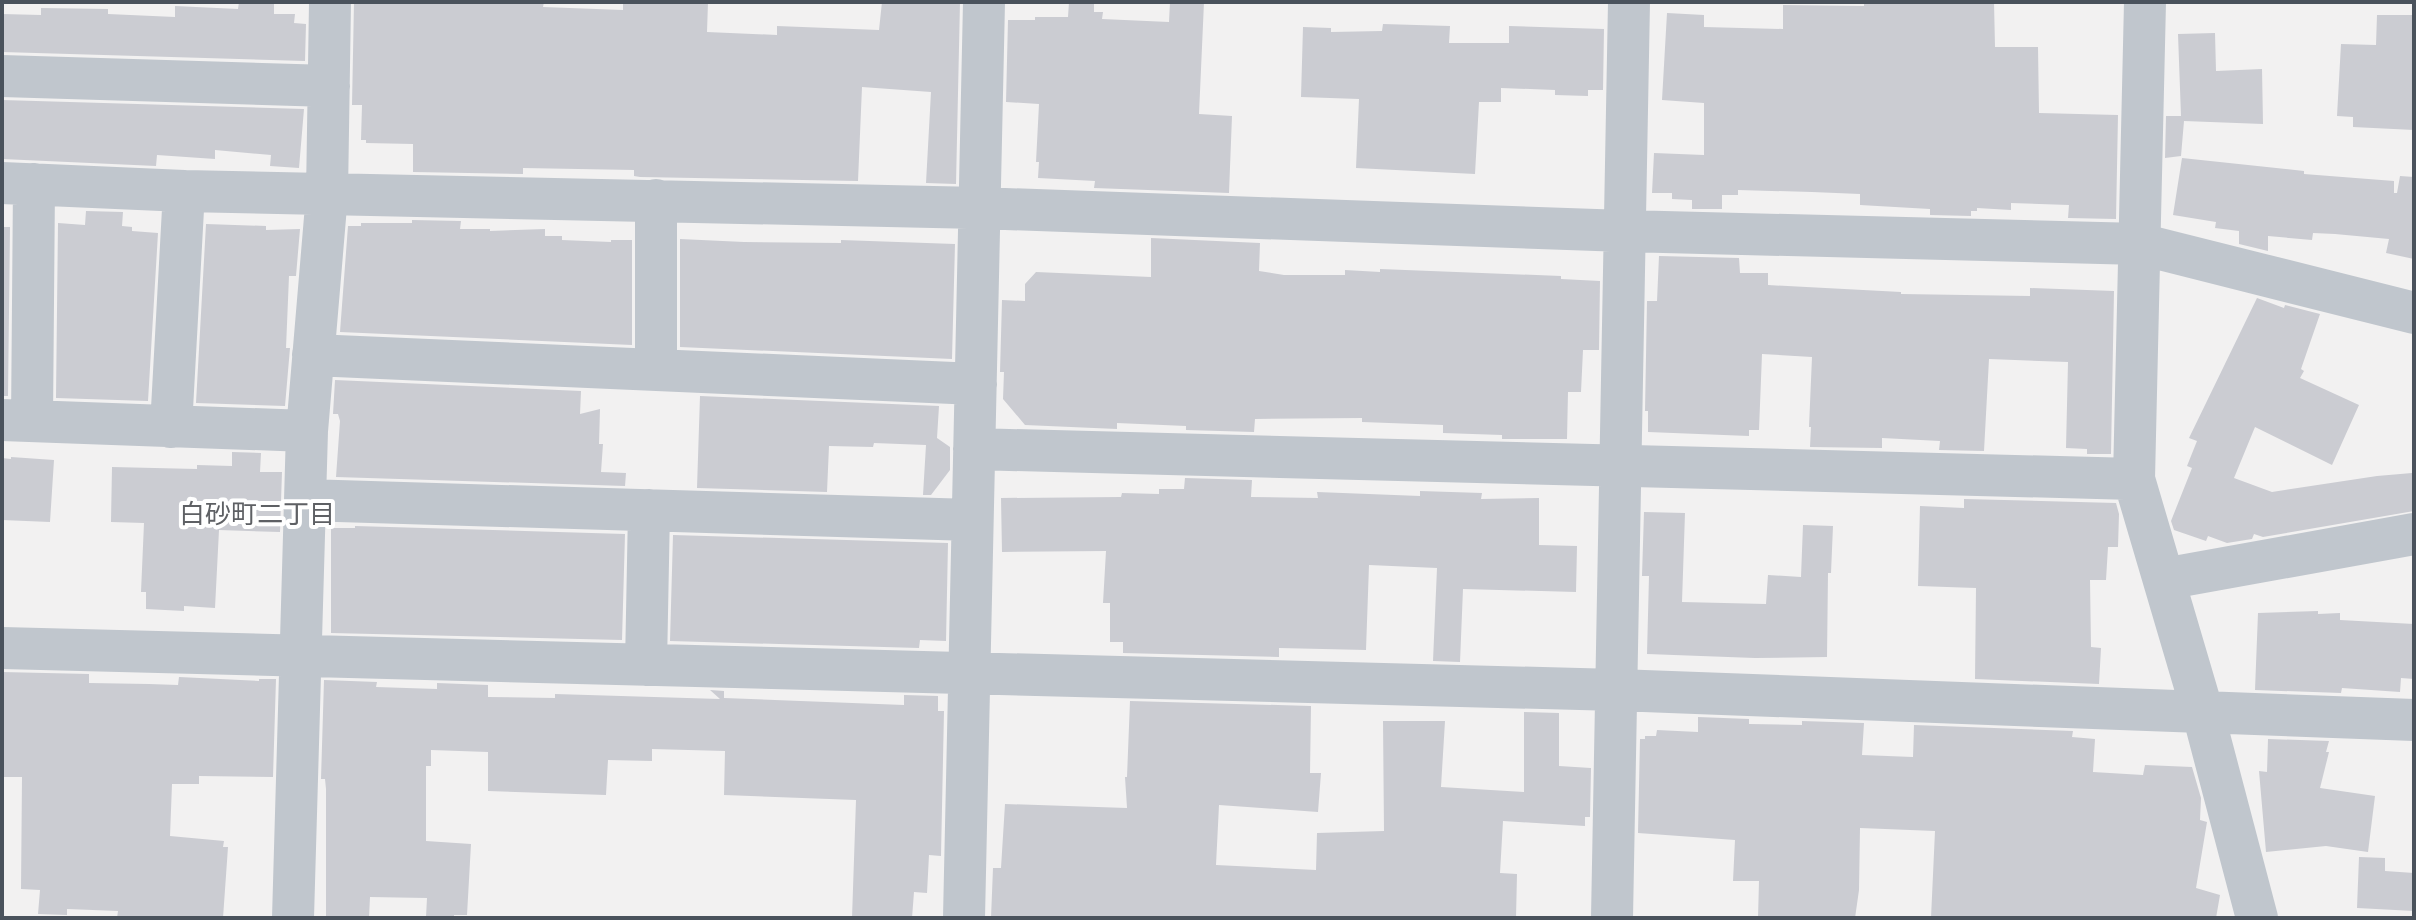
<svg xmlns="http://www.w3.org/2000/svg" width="2416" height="920" font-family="Lato,'Noto Sans JP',sans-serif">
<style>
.building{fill:#cbccd2}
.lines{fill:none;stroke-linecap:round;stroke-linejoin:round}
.minor{stroke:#c0c6cd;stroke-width:42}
.labels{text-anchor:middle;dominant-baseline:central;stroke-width:8;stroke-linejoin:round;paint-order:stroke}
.neighbourhood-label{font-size:26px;fill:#5e6064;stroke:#fff}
</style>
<rect width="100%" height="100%" fill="#f2f1f1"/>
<!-- building -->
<path class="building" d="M 239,2 L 274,2 L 274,14 L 295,14 L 294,23 L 306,24 L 305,61 L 2,52 L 2,14 L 41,15 L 41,8 L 108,9 L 108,14 L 175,17 L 175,6 L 238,9 Z
M 354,2 L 544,2 L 543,7 L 623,10 L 623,4 L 634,4 L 634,2 L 708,2 L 707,32 L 777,35 L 777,26 L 879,30 L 882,2 L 960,2 L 956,184 L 926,183 L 931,92 L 862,87 L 858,181 L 640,177 L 634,176 L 634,170 L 523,168 L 523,174 L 413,172 L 413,144 L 366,143 L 366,140 L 361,140 L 362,105 L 352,105 Z
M 1069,2 L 1094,2 L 1094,12 L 1103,12 L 1102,19 L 1169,22 L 1170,2 L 1204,2 L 1199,114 L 1232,116 L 1229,193 L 1094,188 L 1095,181 L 1038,178 L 1039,162 L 1036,162 L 1039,104 L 1006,102 L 1008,20 L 1035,20 L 1035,17 L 1068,17 Z
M 1899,2 L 1994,2 L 1995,47 L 2038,47 L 2039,113 L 2118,115 L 2116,219 L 2068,218 L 2069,205 L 2011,203 L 2011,210 L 1977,208 L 1977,211 L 1971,211 L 1971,216 L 1930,215 L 1930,209 L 1860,205 L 1860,194 L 1812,192 L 1738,190 L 1738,195 L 1722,195 L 1722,209 L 1692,209 L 1692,200 L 1672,199 L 1672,193 L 1652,193 L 1654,153 L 1704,155 L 1704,103 L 1662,100 L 1667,13 L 1704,15 L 1704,27 L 1783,29 L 1783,5 L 1864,6 L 1864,4 Z
M 2377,15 L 2414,15 L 2414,130 L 2353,127 L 2353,117 L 2337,116 L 2341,44 L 2376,45 Z
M 1383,24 L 1450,26 L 1449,43 L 1509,43 L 1509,26 L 1604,29 L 1603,90 L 1588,90 L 1588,96 L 1555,95 L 1555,90 L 1501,88 L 1501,102 L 1479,102 L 1475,174 L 1356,168 L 1359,99 L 1301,97 L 1303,27 L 1331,28 L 1331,32 L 1382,31 Z
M 2215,33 L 2216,71 L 2262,69 L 2263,124 L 2184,121 L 2181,156 L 2165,158 L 2166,116 L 2181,116 L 2178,34 Z
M 2,100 L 304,109 L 299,168 L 270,166 L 271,155 L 215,150 L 215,159 L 157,155 L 156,166 L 2,159 Z
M 2182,158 L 2304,171 L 2304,174 L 2394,181 L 2394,193 L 2397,193 L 2400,176 L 2414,177 L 2414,259 L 2386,253 L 2389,239 L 2335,234 L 2313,233 L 2312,240 L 2268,236 L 2268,251 L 2239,244 L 2239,231 L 2215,228 L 2216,222 L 2173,215 Z
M 86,211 L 123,212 L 122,226 L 132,227 L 132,231 L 158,233 L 148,401 L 56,398 L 58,223 L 85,225 Z
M 412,220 L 461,221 L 460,229 L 490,229 L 490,231 L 545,229 L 545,236 L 562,236 L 562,240 L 611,242 L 611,240 L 632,240 L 632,345 L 340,332 L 348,226 L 361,226 L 361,223 L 412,223 Z
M 206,224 L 266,226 L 266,230 L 300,229 L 296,276 L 289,276 L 286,348 L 290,348 L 285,406 L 196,403 Z
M 2,227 L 10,227 L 8,396 L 2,396 Z
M 1151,238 L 1260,243 L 1259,271 L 1284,275 L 1345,275 L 1345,270 L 1380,272 L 1380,269 L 1561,276 L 1561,279 L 1600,281 L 1599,350 L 1583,350 L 1581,392 L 1568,392 L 1567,439 L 1502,439 L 1502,435 L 1443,433 L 1443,425 L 1362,422 L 1362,418 L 1255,419 L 1254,432 L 1186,430 L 1186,426 L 1117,423 L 1117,429 L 1025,425 L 1003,399 L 1004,372 L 1000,372 L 1002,300 L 1025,301 L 1025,284 L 1036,272 L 1151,277 Z
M 680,239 L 744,242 L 841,243 L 841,240 L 955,244 L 952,359 L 680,347 Z
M 1659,256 L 1739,258 L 1740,273 L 1768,273 L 1768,285 L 1901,292 L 1901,294 L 2030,296 L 2030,288 L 2114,291 L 2111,454 L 2087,454 L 2087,449 L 2066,448 L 2068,362 L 1989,359 L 1984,451 L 1939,450 L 1940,441 L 1882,438 L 1882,448 L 1810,447 L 1811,427 L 1809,427 L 1812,357 L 1762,354 L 1759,430 L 1749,430 L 1749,436 L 1648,432 L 1648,411 L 1645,411 L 1647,301 L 1657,301 Z
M 2257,298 L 2284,308 L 2285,305 L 2320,314 L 2301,369 L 2304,371 L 2300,378 L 2359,405 L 2332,465 L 2255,427 L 2234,478 L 2272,492 L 2377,476 L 2412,473 L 2414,511 L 2263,537 L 2254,534 L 2252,539 L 2227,543 L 2208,536 L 2206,541 L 2174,530 L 2171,521 L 2192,468 L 2187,466 L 2197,441 L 2189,438 Z
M 335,380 L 581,391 L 580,414 L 600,409 L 599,444 L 603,444 L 601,472 L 626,473 L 625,486 L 336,477 L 340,421 L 338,414 L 333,414 Z
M 700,396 L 939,406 L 937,438 L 950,447 L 950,470 L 931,495 L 923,495 L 926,445 L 874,443 L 873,447 L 829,446 L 827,492 L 697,488 Z
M 232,452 L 261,453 L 260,472 L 282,472 L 280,532 L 219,530 L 215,608 L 184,606 L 184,611 L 146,609 L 146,592 L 141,592 L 144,523 L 111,522 L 112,467 L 197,469 L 197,465 L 232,466 Z
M 11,457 L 54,460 L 50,522 L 2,520 L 2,458 L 11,459 Z
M 1185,478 L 1252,480 L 1251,497 L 1318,498 L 1317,492 L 1420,496 L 1420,491 L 1482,493 L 1481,499 L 1539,498 L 1539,545 L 1577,546 L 1576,592 L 1463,589 L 1460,662 L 1433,661 L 1437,568 L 1369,565 L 1366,650 L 1279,648 L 1279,657 L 1123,653 L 1123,642 L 1110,642 L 1110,603 L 1103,603 L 1106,551 L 1002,552 L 1001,498 L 1121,497 L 1122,493 L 1159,494 L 1159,489 L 1184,489 Z
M 1964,499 L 2116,503 L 2119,514 L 2118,547 L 2108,547 L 2106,580 L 2090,580 L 2091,647 L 2101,648 L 2099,684 L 1975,679 L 1976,588 L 1918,586 L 1920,506 L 1964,508 Z
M 1644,512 L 1685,513 L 1682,602 L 1766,604 L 1768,575 L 1801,577 L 1803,525 L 1833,526 L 1831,573 L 1828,573 L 1827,657 L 1755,658 L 1647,654 L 1649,576 L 1642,576 Z
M 355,526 L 625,534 L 622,640 L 331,633 L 331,528 L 355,528 Z
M 673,535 L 948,543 L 946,641 L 920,640 L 919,648 L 670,641 Z
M 2318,611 L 2318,614 L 2340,613 L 2340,620 L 2414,624 L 2414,679 L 2401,678 L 2400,692 L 2342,688 L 2341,693 L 2255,690 L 2258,613 Z
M 2,672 L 89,674 L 89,683 L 149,684 L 178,685 L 179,677 L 259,681 L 259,679 L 276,679 L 273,777 L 199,776 L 199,784 L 172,784 L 170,836 L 224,841 L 223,847 L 228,847 L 223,918 L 117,918 L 118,911 L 67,909 L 67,915 L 38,914 L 40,890 L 21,889 L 22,777 L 2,777 Z
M 324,680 L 377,682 L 376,687 L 437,689 L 437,683 L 488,685 L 488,697 L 555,698 L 555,694 L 720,699 L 710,690 L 724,691 L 724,698 L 904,705 L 904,695 L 938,696 L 938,711 L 944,711 L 941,856 L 929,855 L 927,893 L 914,892 L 912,918 L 852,918 L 856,800 L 724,795 L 725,751 L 652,749 L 652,761 L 608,760 L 606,795 L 488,791 L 488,752 L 431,750 L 431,766 L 426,766 L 426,841 L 471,844 L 467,915 L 454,915 L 454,918 L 426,917 L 427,898 L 370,897 L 369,918 L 326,918 L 326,789 L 325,779 L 321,779 Z
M 1130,701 L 1311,706 L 1310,773 L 1321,773 L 1318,812 L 1219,805 L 1216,865 L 1316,870 L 1317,833 L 1384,831 L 1383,721 L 1445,721 L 1441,787 L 1524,792 L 1524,712 L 1559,713 L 1559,766 L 1591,768 L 1590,817 L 1585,817 L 1585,826 L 1503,821 L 1500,873 L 1517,874 L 1516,918 L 991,918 L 993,868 L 1001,868 L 1005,804 L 1127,808 L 1125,777 L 1127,777 Z
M 1698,717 L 1749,719 L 1749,724 L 1802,725 L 1802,721 L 1864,723 L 1862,755 L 1913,757 L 1914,725 L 2073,731 L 2072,737 L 2095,739 L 2093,772 L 2143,775 L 2145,765 L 2192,767 L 2201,798 L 2200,820 L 2207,822 L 2196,888 L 2220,895 L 2216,918 L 1931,918 L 1935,831 L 1860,828 L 1859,890 L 1855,918 L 1758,918 L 1759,881 L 1733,881 L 1735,840 L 1638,833 L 1640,739 L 1645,739 L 1645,736 L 1656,736 L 1657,730 L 1698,732 Z
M 2268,739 L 2329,741 L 2326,752 L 2329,752 L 2320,788 L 2375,796 L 2368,852 L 2326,846 L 2266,852 L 2259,771 L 2267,772 Z
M 2359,857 L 2385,858 L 2385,871 L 2414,873 L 2414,911 L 2357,908 Z"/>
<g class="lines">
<!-- minor -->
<path class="minor" d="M 2145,2 L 2134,479 L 2203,713 L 2257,918
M 2,76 L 329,86
M 2,183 L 184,191 L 979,208 L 1625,231 L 2140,244 L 2414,313
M 656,200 L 656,370
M 313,355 L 976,384
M 2,420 L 307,431
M 32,421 L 34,184
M 171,427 L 184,191
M 974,449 L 2134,479
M 305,500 L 972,520
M 2164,579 L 2414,534
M 2,648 L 1617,690 L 2414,720
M 646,665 L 649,510
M 293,918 L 307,431 L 327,194 L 330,2
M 964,918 L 984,2
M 1612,918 L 1629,2"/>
</g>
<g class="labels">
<!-- neighbourhood labels -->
<g class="neighbourhood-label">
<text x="257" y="513">白砂町二丁目</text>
</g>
</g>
<!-- border -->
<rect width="2416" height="920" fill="none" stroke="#4a525c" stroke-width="8"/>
</svg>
